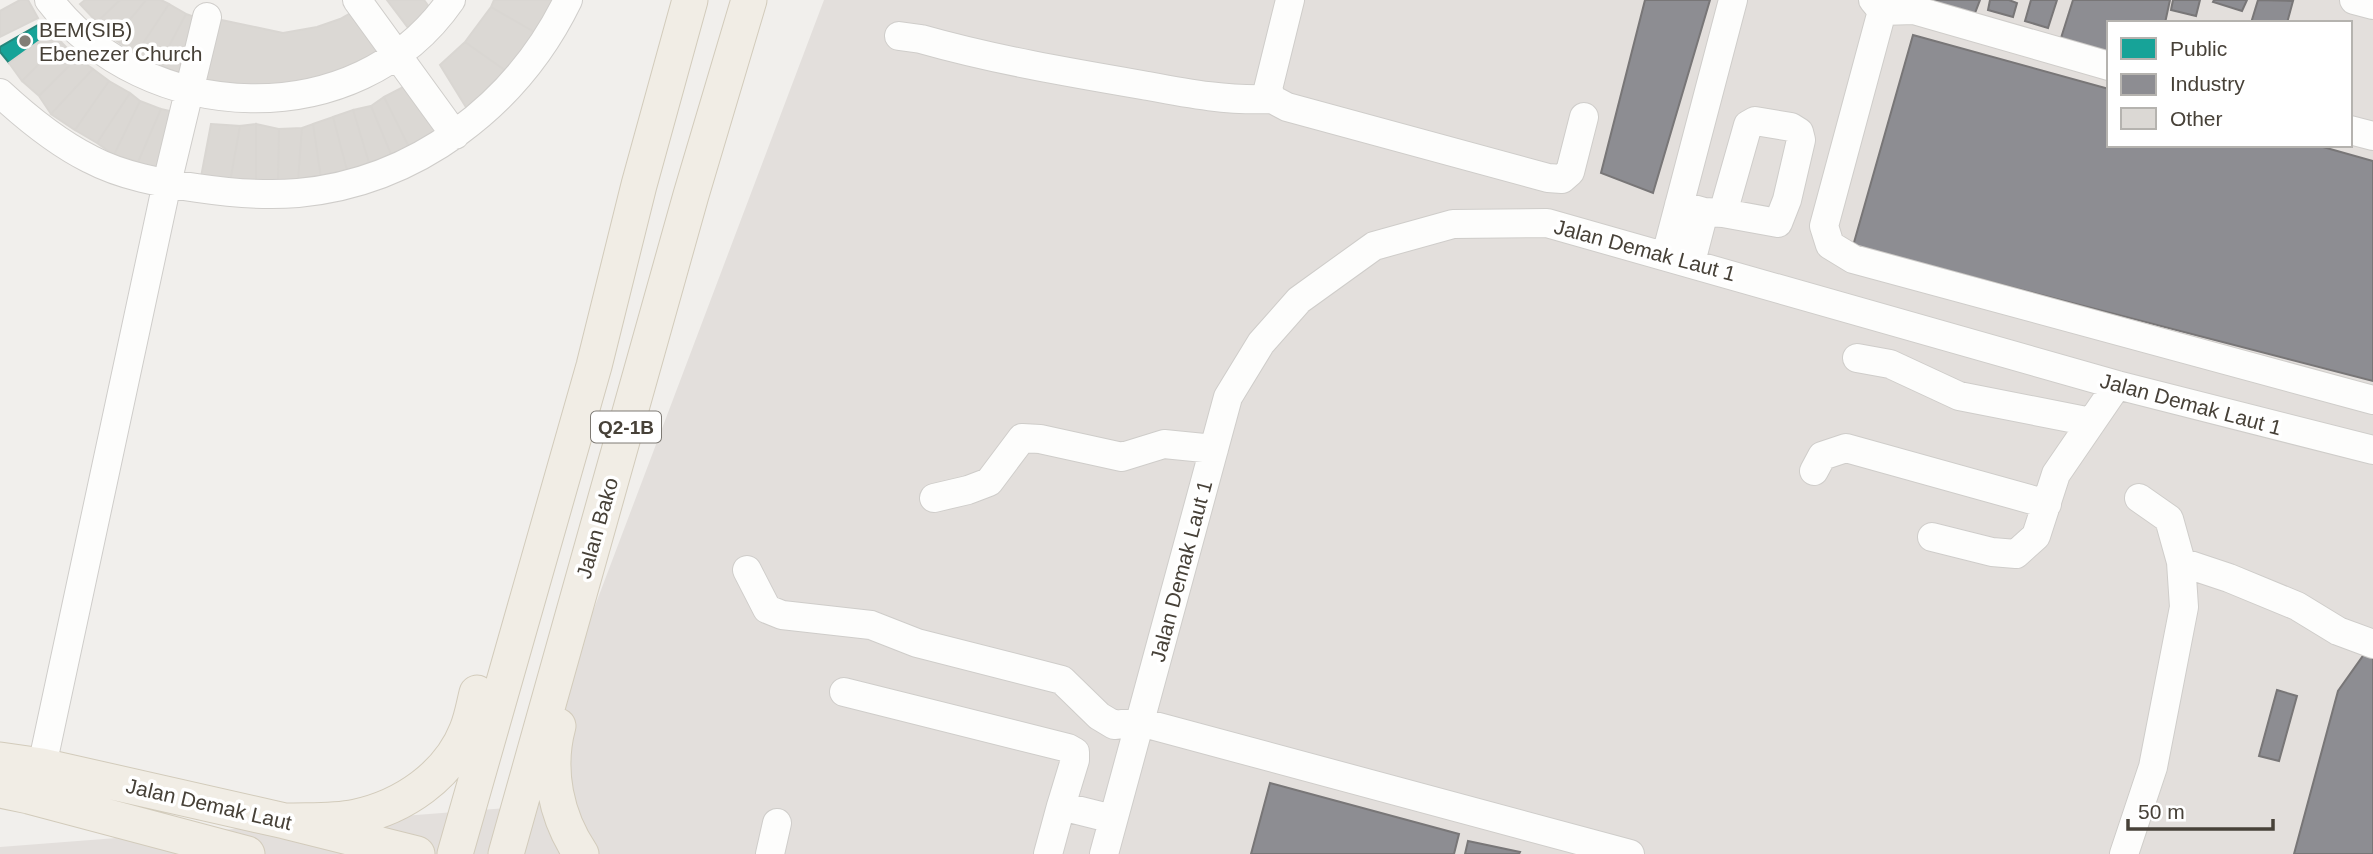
<svg xmlns="http://www.w3.org/2000/svg" width="2373" height="854" font-family="Helvetica,sans-serif">
<style>
.industrial{fill:#e3dfdc;fill-rule:evenodd}
.public{fill:#17a398;stroke:#25867b;stroke-width:2}
.industry{fill:#8d8d92;stroke:#787677;stroke-width:2}
.building{fill:#dbd8d4;stroke:#d9d6d2;stroke-width:2}
.lines{fill:none;stroke-linecap:round;stroke-linejoin:round}
.minor-casing{stroke:#cfcdca;stroke-width:30}
.major-casing{stroke:#d2cbbb;stroke-width:37}
.minor{stroke:#fdfdfc;stroke-width:28}
.major{stroke:#f1ede5;stroke-width:35}
.poi-dot{fill:#827e77;stroke:#fff;stroke-width:2.5}
.labels{text-anchor:middle;dominant-baseline:central;stroke-width:7;stroke-linejoin:round;paint-order:stroke}
.shield{fill:#fff;stroke:#7e7a74;stroke-width:2}
.shield-label{font-size:19px;font-weight:bold;fill:#474138}
.poi-label{font-size:21px;fill:#474138;stroke:#fff;text-anchor:start}
.street-label{font-size:21px;fill:#474138;stroke:#fff}
</style>
<rect width="100%" height="100%" fill="#f1efec"/>
<!-- industrial -->
<path class="industrial" d="M 824,0 L 2373,0 L 2373,854 L 0,854 L 0,847 L 519,807 ZM 2109,23 L 2350,23 L 2350,145 L 2109,145 Z"/>
<!-- public -->
<path class="public" d="M 38,25 L 48,35 L 9,63 L 0,52 L 0,47 Z"/>
<!-- industry -->
<path class="industry" d="M 1645,0 L 1710,0 L 1653,193 L 1601,173 Z
M 1926,0 L 1980,0 L 1975,13 Z
M 1990,0 L 2009,0 L 2017,3 L 2013,17 L 1988,10 Z
M 2031,0 L 2057,0 L 2048,28 L 2025,21 Z
M 2073,0 L 2170,0 L 2165,23 L 2109,23 L 2109,52 L 2061,38 Z
M 2173,0 L 2200,0 L 2196,16 L 2171,10 Z
M 2214,0 L 2247,0 L 2242,11 L 2213,2 Z
M 2258,0 L 2293,1 L 2287,23 L 2251,23 Z
M 1913,35 L 2109,89 L 2109,145 L 2316,145 L 2373,161 L 2373,381 L 1853,246 Z
M 2365,653 L 2373,655 L 2373,854 L 2294,854 L 2338,691 Z
M 2277,690 L 2297,696 L 2279,761 L 2259,756 Z
M 1270,783 L 1459,834 L 1454,854 L 1251,854 Z
M 1468,841 L 1520,852 L 1519,854 L 1465,854 Z"/>
<!-- building -->
<path class="building" d="M 20,0 L 28,0 L 38,18 L 0,37 L 0,11 Z
M 85,0 L 120,0 L 97,22 L 80,4 Z
M 120,0 L 146,0 L 114,39 L 97,22 Z
M 146,0 L 161,0 L 169,4 L 136,54 L 114,39 Z
M 387,0 L 424,0 L 432,11 L 409,29 Z
M 494,0 L 556,0 L 536,33 L 491,7 Z
M 169,4 L 186,14 L 159,65 L 136,54 Z
M 491,7 L 536,33 L 516,78 L 465,42 Z
M 356,10 L 389,56 L 312,89 L 190,92 L 207,17 L 283,33 L 317,27 L 340,19 Z
M 186,14 L 203,20 L 188,77 L 159,65 Z
M 48,35 L 61,42 L 22,81 L 9,63 Z
M 61,42 L 77,58 L 39,96 L 22,81 Z
M 465,42 L 516,78 L 469,112 L 440,65 Z
M 77,58 L 93,69 L 51,114 L 39,96 Z
M 93,69 L 109,81 L 75,130 L 51,114 Z
M 109,81 L 130,93 L 97,143 L 75,130 Z
M 407,85 L 438,133 L 410,149 L 384,97 Z
M 130,93 L 140,101 L 114,155 L 97,143 Z
M 384,97 L 410,149 L 393,159 L 371,106 Z
M 140,101 L 161,109 L 138,162 L 114,155 Z
M 371,106 L 393,159 L 370,166 L 353,110 Z
M 161,109 L 174,112 L 159,172 L 138,162 Z
M 353,110 L 370,166 L 348,174 L 333,117 Z
M 333,117 L 348,174 L 321,178 L 313,124 Z
M 211,124 L 240,126 L 230,182 L 201,177 Z
M 256,124 L 256,181 L 230,182 L 240,126 Z
M 256,124 L 279,129 L 278,184 L 256,181 Z
M 313,124 L 321,178 L 298,181 L 302,128 Z
M 302,128 L 298,181 L 278,184 L 279,129 Z"/>
<g class="lines">
<defs>
<path id="minor" d="M 49,0 C 145,126 357,136 451,0
M 357,0 L 455,135
M 1290,0 L 1268,89 L 1272,99 L 1287,107 L 1548,178 L 1562,179 L 1570,172 L 1584,117
M 1873,0 L 1882,11 L 1824,226 L 1830,245 L 1853,259 L 2373,400
M 2354,0 L 2373,5
M 1882,11 L 1914,10 L 2109,66
M 899,36 L 921,39 C 995,60 1072,73 1148,86 C 1190,94 1229,101 1272,99
M 0,93 C 27,118 56,142 90,159 C 122,176 161,183 197,188 C 231,193 264,196 298,193 C 416,182 517,105 568,0
M 2350,130 L 2373,136
M 1679,205 L 1704,212 L 1723,213 L 1778,223 L 1787,200 L 1801,140 L 1799,132 L 1791,127 L 1755,121 L 1748,125 L 1723,213
M 1666,255 L 1733,0
M 1691,262 L 1704,212
M 1857,358 L 1890,364 L 1959,396 L 2091,422
M 1814,471 L 1822,456 L 1846,448 L 2047,504
M 934,498 L 968,490 L 989,482 L 1022,438 L 1040,439 L 1122,457 L 1164,444 L 1214,449
M 1932,537 L 1992,552 L 2016,554 L 2036,536 L 2056,474 L 2117,385
M 2181,562 L 2229,578 L 2297,606 L 2338,631 L 2373,644
M 747,570 L 767,609 L 782,615 L 871,625 L 917,643 L 1062,680 L 1099,716 L 1114,725 L 1140,722 L 1630,854
M 844,692 L 1068,748 L 1075,752 L 1075,760 L 1061,806
M 42,766 L 167,183 L 207,17
M 770,854 L 777,823
M 1048,854 L 1061,806 L 1113,819
M 1104,854 L 1228,397 L 1261,343 L 1299,300 L 1374,246 L 1453,224 L 1547,223 L 2117,385 L 2373,450
M 2124,854 L 2153,767 L 2184,607 L 2181,562 L 2169,519 L 2139,498"/>
<path id="major" d="M 558,726 C 546,770 556,817 581,854
M 0,760 L 42,766 L 285,821 L 417,854
M 0,790 L 29,796 L 247,854
M 285,821 C 308,820 333,822 356,817 C 403,807 449,776 467,730 C 472,718 474,705 477,693
M 455,854 L 594,366 L 639,185 L 690,0
M 506,854 L 691,195 L 749,0"/>
</defs>
<!-- minor casing -->
<use href="#minor" class="minor-casing"/>
<!-- major casing -->
<use href="#major" class="major-casing"/>
<!-- minor -->
<use href="#minor" class="minor"/>
<!-- major -->
<use href="#major" class="major"/>
</g>
<!-- markers -->
<circle class="poi-dot" cx="25" cy="41" r="7"/>
<g class="labels">
<!-- shield labels -->
<rect class="shield" x="591" y="411.5" width="70" height="31" rx="5"/>
<g class="shield-label">
<text x="626" y="427">Q2-1B</text>
</g>
<!-- poi labels -->
<g class="poi-label">
<text x="39" y="29">BEM(SIB)<tspan x="39" dy="24">Ebenezer Church</tspan></text>
</g>
<!-- street labels -->
<g class="street-label">
<text transform="translate(1645 250) rotate(15)">Jalan Demak Laut 1</text>
<text transform="translate(2191 404) rotate(15)">Jalan Demak Laut 1</text>
<text transform="translate(597 528) rotate(-74)">Jalan Bako</text>
<text transform="translate(1181 571) rotate(-75)">Jalan Demak Laut 1</text>
<text transform="translate(209 804) rotate(13)">Jalan Demak Laut</text>
</g>
</g>
<!-- legend -->
<rect x="2107" y="21" width="245" height="126" fill="#ffffff" stroke="#b5b3af" stroke-width="2"/>
<rect x="2121" y="38" width="35" height="21" fill="#17a398" stroke="#b5b3af" stroke-width="2"/>
<text x="2170" y="56" font-size="21" fill="#474138">Public</text>
<rect x="2121" y="74" width="35" height="21" fill="#8d8d92" stroke="#b5b3af" stroke-width="2"/>
<text x="2170" y="91" font-size="21" fill="#474138">Industry</text>
<rect x="2121" y="108" width="35" height="21" fill="#dbd8d4" stroke="#b5b3af" stroke-width="2"/>
<text x="2170" y="126" font-size="21" fill="#474138">Other</text>
<!-- scale -->
<path d="M2128 819v10h145v-10" fill="none" stroke="#474138" stroke-width="3.5"/>
<text x="2138" y="819" font-size="21" fill="#474138" stroke="#ffffff" stroke-width="5" paint-order="stroke">50 m</text>
</svg>
